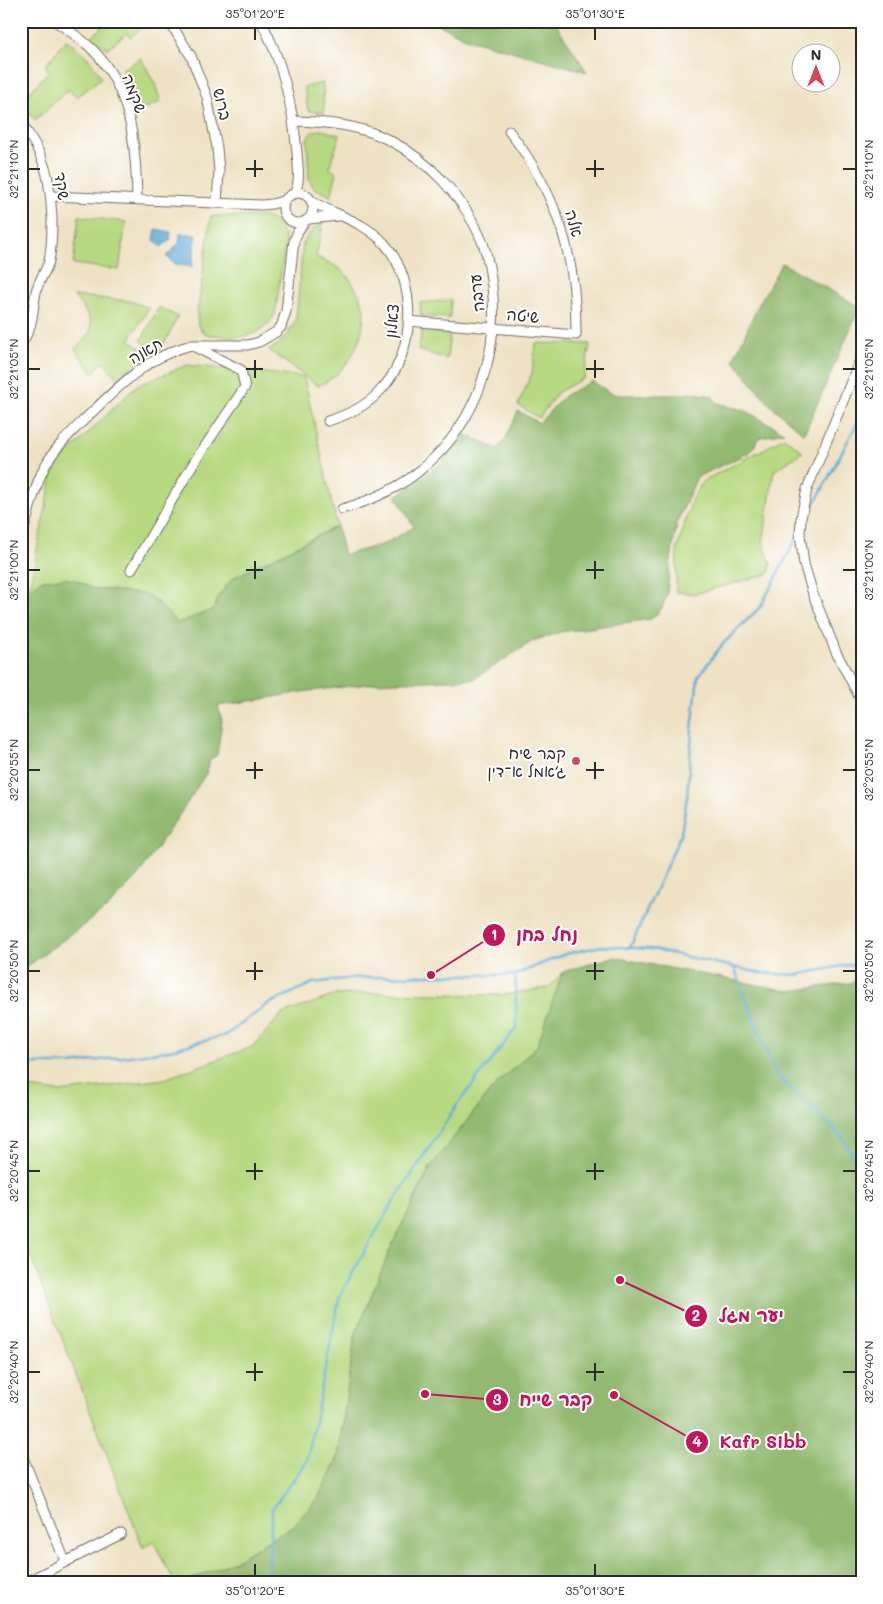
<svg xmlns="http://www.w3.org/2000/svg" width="883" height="1604" font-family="Mali,'Playpen Sans Hebrew',sans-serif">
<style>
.green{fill:#b7d981;stroke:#718256}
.forest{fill:#91b96f;stroke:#5e724d}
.water{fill:#5eabd7;stroke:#446b81}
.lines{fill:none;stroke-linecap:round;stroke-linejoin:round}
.stream{stroke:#5eabd7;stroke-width:2.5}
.minor-casing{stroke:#706b61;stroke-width:11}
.minor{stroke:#fff;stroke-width:9}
.ticks{fill:none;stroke:#2b2b2b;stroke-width:2}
.poi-dot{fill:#d1495b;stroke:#fff;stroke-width:2}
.labels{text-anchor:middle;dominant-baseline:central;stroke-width:4;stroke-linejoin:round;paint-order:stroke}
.street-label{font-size:16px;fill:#2b2b2b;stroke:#fff}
.poi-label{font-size:16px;fill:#2b2b2b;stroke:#fff;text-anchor:end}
.leader{fill:none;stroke:#c2185b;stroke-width:2}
.callout-dot{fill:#c2185b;stroke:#fff;stroke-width:2}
.mark-label{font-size:15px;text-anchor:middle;font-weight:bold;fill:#fff}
.callout-label{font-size:18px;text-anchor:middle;font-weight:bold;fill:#c2185b;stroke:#fff;stroke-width:4;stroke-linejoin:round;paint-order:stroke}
.neatline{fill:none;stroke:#2b2b2b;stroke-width:2}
.ticks-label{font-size:12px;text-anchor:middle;fill:#2b2b2b}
</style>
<rect width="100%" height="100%" fill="#fff"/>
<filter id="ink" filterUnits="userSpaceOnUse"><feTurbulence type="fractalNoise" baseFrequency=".02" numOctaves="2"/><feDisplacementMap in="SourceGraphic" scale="10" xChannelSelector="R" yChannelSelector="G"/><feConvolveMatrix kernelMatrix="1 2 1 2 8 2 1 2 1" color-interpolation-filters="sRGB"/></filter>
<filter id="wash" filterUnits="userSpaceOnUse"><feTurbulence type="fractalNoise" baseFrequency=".0096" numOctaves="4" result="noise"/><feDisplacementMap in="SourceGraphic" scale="20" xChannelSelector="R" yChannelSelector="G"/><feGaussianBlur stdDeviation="1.12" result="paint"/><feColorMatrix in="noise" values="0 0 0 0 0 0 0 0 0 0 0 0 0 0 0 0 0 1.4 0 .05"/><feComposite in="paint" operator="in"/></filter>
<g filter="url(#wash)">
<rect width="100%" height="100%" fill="#efe2c4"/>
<!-- green -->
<path class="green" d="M 109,21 L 151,21 L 130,37 L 127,33 L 107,49 L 92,36 Z
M 66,40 C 81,50 93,61 101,78 L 76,98 L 69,89 L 35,120 L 21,102 L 49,71 L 45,66 Z
M 141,58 L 155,84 L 161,102 L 140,110 L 135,95 L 123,69 Z
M 323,83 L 324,113 L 308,111 L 304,87 Z
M 321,130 L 340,135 L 329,168 L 337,173 L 331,196 L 314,188 L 309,179 L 307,139 C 310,131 314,131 321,130 Z
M 79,216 L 126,222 L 119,270 L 73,264 Z
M 211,216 L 265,217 C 277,221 281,229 286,240 L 275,314 C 257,344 233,337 204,334 L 198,325 L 197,314 Z
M 323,224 L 316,257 C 328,262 340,267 348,277 C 354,284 364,303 364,312 C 364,333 355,357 340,371 C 334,378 326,382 318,386 L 269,350 C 283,343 290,333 296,319 L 303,243 L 314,228 Z
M 74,296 L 130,301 L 149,308 L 129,340 L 153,356 L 134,365 L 118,378 L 102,362 L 93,373 L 75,349 C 100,327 92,319 74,296 Z
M 451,300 L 450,318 L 421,316 L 420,303 Z
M 159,307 L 178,317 L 160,351 L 141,341 Z
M 422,331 L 450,333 L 447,359 L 418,350 Z
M 536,343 L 590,344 L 584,378 L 558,392 L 539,418 L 518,405 L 532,373 Z
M 187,365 L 304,377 L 337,526 L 233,578 L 219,595 L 214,609 L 178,623 L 158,603 L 113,590 L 93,589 L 78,581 L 29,589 L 54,467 L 136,386 Z
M 784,437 L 803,452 L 774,471 L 763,543 L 771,563 L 769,574 L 694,594 L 676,592 L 677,549 L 692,499 L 703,481 L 764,449 Z
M 563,972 L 537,1046 L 494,1087 L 431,1166 L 392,1245 L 355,1336 L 338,1457 L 318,1498 L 294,1525 L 235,1561 L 182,1583 L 175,1583 L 153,1541 L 143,1548 L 21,1232 L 21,1087 L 59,1092 L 164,1079 L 252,1047 L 282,1014 L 335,995 L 369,993 L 502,995 L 548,988 Z"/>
<!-- forest -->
<path class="forest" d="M 431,21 L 554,21 L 587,72 L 468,39 Z
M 782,263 L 860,307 L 804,434 L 769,404 L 733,360 L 759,304 Z
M 592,381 L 609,392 L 618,395 L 675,395 L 693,393 L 712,396 L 717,403 L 746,411 L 784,432 L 758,438 L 754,447 L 747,454 L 697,477 L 677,522 L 669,573 L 667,595 L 661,610 L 651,619 L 561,632 L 533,641 L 474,679 L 376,683 L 301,692 L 263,699 L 218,706 L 222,721 L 217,755 L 210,760 L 207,772 L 180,814 L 137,877 L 108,907 L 21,971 L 21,609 L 29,589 L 41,580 L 66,578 L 78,581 L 93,589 L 145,594 L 158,603 L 178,623 L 214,609 L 219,595 L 233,578 L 337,526 L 344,555 L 384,544 L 414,527 L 396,496 L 441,463 L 465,434 L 498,449 L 506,438 L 518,411 L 539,423 L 564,396 Z
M 613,957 L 789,991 L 849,983 L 862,980 L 862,1583 L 182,1583 L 235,1561 L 294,1525 L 318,1498 L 338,1457 L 355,1336 L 392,1245 L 431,1166 L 494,1087 L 537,1046 L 563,972 Z"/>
<!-- water -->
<path class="water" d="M 156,229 L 171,232 L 170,240 L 161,247 L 154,240 Z
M 180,233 L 197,235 L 192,267 L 174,264 L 166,256 L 179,243 Z"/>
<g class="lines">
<!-- stream -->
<path class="stream" d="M 804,524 L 862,414
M 630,948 L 681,834 L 687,797 L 692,730 L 698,677 L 721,646 L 761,606 L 797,537
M 734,967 L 776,1075 L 843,1138 L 862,1172
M 21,1064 L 71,1064 L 166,1051 L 226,1035 L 268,1004 L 313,983 L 352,978 L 431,975 L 515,975 L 565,954 L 602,946 L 652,949 L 760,973 L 797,975 L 862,962
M 268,1583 L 272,1509 L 307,1461 L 340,1295 L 389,1209 L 457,1105 L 517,1027 L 515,975"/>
</g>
</g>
<g filter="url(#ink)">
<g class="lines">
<defs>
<path id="minor" d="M 55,21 C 68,30 81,38 92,49 C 132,89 136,146 137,200
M 169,21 L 191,56 L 207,97 L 217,148 L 219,171 L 217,203
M 261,21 C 283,62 293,108 297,153 C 298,167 301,182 294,194
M 294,121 C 326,122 360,125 389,140 C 430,161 465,199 482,241 C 488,255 490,271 492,286 C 500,352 477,422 425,466 C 401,488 373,500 342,509
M 21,123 C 46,157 50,177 52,219 C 52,233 52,247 49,261 C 46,272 38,281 36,292 C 32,310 34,328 21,343
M283 208a15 15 0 1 1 30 0a15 15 0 1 1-30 0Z
M 51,196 L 262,205 L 272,204 L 286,200
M 311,201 C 335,215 365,222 384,243 C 419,282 416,354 380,391 C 366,407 347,415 328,421
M 309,219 L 338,216
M 408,321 L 576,335 C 577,257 557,193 509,131
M 862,355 L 807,489 L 801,518 L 800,534 L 804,564 L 813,594 L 836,652 L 862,702
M 21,538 C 29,515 33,490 44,468 C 54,448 72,432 88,416 C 119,386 148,356 191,345 L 248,345 L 259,342 L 276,332 L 281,327 L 286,311 L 294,241 L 298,231 L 305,221
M 131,570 L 193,464 L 245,387 L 241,370 L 193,346
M 21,1453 L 65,1561
M 24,1583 L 121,1534"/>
</defs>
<!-- minor casing -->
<use href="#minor" class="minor-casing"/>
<!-- minor -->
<use href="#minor" class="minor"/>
</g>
</g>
<!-- ticks -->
<path class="ticks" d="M 255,28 L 255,40M 595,28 L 595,40M 255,160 L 255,177M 595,160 L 595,177M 28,169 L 40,169M 246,169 L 263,169M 586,169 L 604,169M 843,169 L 856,169M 255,360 L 255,378M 595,360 L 595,378M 28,369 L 40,369M 246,369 L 263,369M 586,369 L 604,369M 843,369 L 856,369M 255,561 L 255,579M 595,561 L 595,579M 28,570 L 40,570M 246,570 L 263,570M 586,570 L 604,570M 843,570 L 856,570M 255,762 L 255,779M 595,762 L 595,779M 28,770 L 40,770M 246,770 L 263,770M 586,770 L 604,770M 843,770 L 856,770M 255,962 L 255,980M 595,962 L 595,980M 28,971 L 40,971M 246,971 L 263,971M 586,971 L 604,971M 843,971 L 856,971M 255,1163 L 255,1180M 595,1163 L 595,1180M 28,1171 L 40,1171M 246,1171 L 263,1171M 586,1171 L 604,1171M 843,1171 L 856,1171M 255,1363 L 255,1381M 595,1363 L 595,1381M 28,1372 L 40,1372M 246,1372 L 263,1372M 586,1372 L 604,1372M 843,1372 L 856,1372M 255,1564 L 255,1576M 595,1564 L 595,1576"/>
<!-- markers -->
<circle class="poi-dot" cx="576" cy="761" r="5"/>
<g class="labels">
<!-- street labels -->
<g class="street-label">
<text transform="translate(135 93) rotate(69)">שקמה</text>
<text transform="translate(223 104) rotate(76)">ברוש</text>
<text transform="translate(63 186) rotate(82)">שקד</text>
<text transform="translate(575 223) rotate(74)">אלה</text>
<text transform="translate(476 293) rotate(-96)">ערבה</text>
<text transform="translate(523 315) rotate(5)">שיטה</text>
<text transform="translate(391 321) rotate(-85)">צאלון</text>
<text transform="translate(145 350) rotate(-30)">תאנה</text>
</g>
<!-- poi labels -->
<g class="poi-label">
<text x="566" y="752">קבר שיח<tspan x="566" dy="18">ג׳אמל א־דין</tspan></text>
</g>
</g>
<!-- callouts -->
<path class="leader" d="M431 975L494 935M620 1280L696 1316M425 1394L497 1400M614 1395L697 1442"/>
<g class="callout-dot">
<circle cx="431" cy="975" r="5"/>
<circle cx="620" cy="1280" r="5"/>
<circle cx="425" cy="1394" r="5"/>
<circle cx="614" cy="1395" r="5"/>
<circle cx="494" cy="935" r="12"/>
<circle cx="696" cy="1316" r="12"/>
<circle cx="497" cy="1400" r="12"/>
<circle cx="697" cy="1442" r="12"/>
</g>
<g class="mark-label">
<text x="494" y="940">1</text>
<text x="696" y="1321">2</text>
<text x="497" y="1405">3</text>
<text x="697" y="1447">4</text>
</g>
<g class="callout-label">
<text x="547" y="941">נחל בחן</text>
<text x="751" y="1322">יער מגל</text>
<text x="556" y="1406">קבר שייח</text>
<text x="763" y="1448">Kafr Sibb</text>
</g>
<!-- margin -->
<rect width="883" height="1604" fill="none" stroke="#fff" stroke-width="55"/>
<!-- north arrow -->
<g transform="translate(816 68)"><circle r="24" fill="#ffffff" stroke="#aaaaaa"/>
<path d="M0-4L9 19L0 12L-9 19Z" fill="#d1495b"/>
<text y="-8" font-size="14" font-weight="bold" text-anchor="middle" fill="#2b2b2b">N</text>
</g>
<rect x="28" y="28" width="828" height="1548" class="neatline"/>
<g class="ticks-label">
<text x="255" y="18">35°01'20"E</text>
<text x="595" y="18">35°01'30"E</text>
<text transform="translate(14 169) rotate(-90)" y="4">32°21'10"N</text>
<text transform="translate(869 169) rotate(-90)" y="4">32°21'10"N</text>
<text transform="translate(14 369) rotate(-90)" y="4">32°21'05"N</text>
<text transform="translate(869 369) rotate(-90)" y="4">32°21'05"N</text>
<text transform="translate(14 570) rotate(-90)" y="4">32°21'00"N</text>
<text transform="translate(869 570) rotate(-90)" y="4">32°21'00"N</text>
<text transform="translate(14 770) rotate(-90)" y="4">32°20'55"N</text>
<text transform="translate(869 770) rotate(-90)" y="4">32°20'55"N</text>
<text transform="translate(14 971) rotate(-90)" y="4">32°20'50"N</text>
<text transform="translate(869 971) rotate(-90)" y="4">32°20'50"N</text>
<text transform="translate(14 1171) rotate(-90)" y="4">32°20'45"N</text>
<text transform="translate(869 1171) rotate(-90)" y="4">32°20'45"N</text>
<text transform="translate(14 1372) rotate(-90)" y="4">32°20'40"N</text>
<text transform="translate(869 1372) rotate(-90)" y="4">32°20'40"N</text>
<text x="255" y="1595">35°01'20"E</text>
<text x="595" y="1595">35°01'30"E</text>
</g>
</svg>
